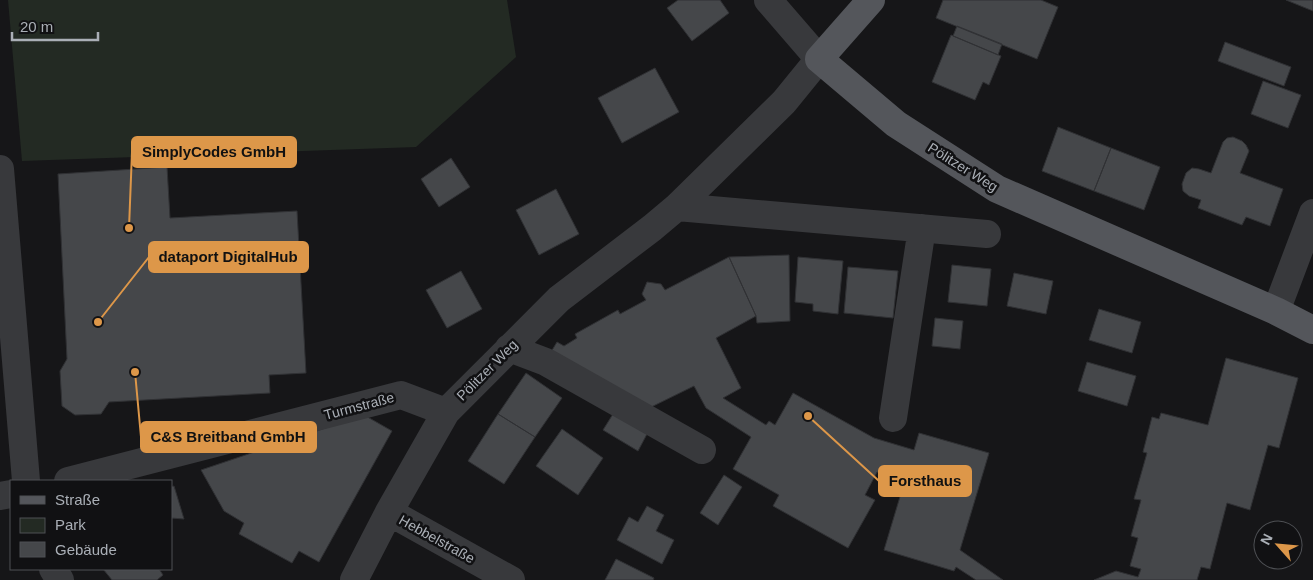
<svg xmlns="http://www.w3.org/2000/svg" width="1313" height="580" font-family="Helvetica,sans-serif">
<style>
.green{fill:#232a23}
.building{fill:#45474a;stroke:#303134}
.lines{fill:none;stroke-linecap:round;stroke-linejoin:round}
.minor{stroke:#38393c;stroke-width:28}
.major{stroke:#54565b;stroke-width:28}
.labels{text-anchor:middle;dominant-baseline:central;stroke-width:5;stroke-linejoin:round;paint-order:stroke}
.street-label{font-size:14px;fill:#aaafb6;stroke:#111113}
.leader{fill:none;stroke:#dd9749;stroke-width:2}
.callout-dot{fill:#dd9749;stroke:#111113;stroke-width:2}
.callout{fill:#dd9749;stroke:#dd9749;stroke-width:2}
.callout-label{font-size:15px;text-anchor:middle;font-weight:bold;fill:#111}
</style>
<rect width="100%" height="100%" fill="#161618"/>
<!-- green -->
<path class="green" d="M 8,0 L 507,0 L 516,57 L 416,147 L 22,161 Z"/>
<!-- building -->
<path class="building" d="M 678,0 L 720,0 L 729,13 L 692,41 L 667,8 Z
M 943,0 L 1041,0 L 1058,7 L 1037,59 L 936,18 Z
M 1286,0 L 1313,0 L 1313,11 Z
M 957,26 L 1002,44 L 998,55 L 953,36 Z
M 951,35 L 1001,56 L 989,85 L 983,82 L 975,100 L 932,82 Z
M 1225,42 L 1291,67 L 1284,86 L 1218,61 Z
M 655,68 L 679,112 L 622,143 L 598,98 Z
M 1263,81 L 1301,95 L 1288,128 L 1251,114 Z
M 1058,127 L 1111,148 L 1094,191 L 1042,171 Z
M 1233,137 L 1242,141 L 1246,145 L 1249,151 L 1240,173 L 1283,189 L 1270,226 L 1246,217 L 1242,225 L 1198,208 L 1201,200 L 1189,196 L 1183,191 L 1182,184 L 1186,173 L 1192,168 L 1199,169 L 1211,173 L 1223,142 L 1227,138 Z
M 1111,148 L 1160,167 L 1144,210 L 1094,191 Z
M 451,158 L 470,187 L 439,207 L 421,179 Z
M 167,167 L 170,218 L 297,211 L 306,373 L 269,375 L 270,393 L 109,402 L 101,414 L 75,415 L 62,406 L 60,371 L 67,359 L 58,174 Z
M 556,189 L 579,234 L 539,255 L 516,210 Z
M 789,255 L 790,321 L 757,323 L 756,316 L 729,257 Z
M 729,257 L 756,316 L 716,338 L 741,388 L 723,398 L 766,425 L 769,421 L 775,425 L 793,393 L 874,438 L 914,450 L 919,433 L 989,453 L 960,550 L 1003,580 L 976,580 L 956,567 L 954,571 L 884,550 L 905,480 L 877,472 L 865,495 L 875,500 L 848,548 L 773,506 L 779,495 L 733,469 L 751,437 L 706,408 L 694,386 L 641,412 L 548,357 L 557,342 L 564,346 L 577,338 L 575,334 L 618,310 L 620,314 L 646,300 L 642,294 L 647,282 L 661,284 L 665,290 Z
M 798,257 L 843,261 L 838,314 L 813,311 L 813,304 L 795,302 Z
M 952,265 L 991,269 L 987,306 L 948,302 Z
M 848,267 L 898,271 L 893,318 L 844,313 Z
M 461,271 L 482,309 L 447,328 L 426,290 Z
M 1014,273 L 1053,281 L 1046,314 L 1007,306 Z
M 1099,309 L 1141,322 L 1132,353 L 1089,340 Z
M 935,318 L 963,321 L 960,349 L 932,346 Z
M 1226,358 L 1298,378 L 1279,448 L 1268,445 L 1250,510 L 1227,503 L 1210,569 L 1201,567 L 1197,580 L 1094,580 L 1116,571 L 1138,577 L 1141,569 L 1130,566 L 1138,538 L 1131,536 L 1141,500 L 1134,499 L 1147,453 L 1143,452 L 1152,417 L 1159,419 L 1161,413 L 1208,425 Z
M 1087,362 L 1136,376 L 1127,406 L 1078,391 Z
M 526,373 L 562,398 L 535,437 L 498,414 Z
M 498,414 L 535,437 L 504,484 L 468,461 Z
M 613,414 L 647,434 L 638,451 L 603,430 Z
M 364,415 L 392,431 L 319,562 L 299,551 L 292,563 L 239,534 L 244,523 L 224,511 L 201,470 Z
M 562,429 L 603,458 L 578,495 L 536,466 Z
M 724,475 L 742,487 L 718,525 L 700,513 Z
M 174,486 L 184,519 L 171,518 L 171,487 Z
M 647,506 L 664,515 L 656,531 L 674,540 L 662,564 L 617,540 L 629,517 L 638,522 Z
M 616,559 L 654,578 L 653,580 L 605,580 Z
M 103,569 L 159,569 L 163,575 L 157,580 L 112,580 Z"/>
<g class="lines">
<!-- minor -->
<path class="minor" d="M 0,169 L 26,481
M 677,207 L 987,234
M 1276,311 L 1313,213
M 509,348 L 546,362 L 702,450
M 893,418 L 922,228
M 68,481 L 401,395 L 446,412
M 0,496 L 11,494
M 389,512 L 511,580
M 53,569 L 60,580
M 354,580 L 389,512 L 446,412 L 559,299 L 652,228 L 677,207 L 784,102 L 819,59 L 768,0"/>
<!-- major -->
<path class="major" d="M 871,0 L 819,59 L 896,124 L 997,189 L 1276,311 L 1313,330"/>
</g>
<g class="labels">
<!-- street labels -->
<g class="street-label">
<text transform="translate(963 167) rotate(32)">Pölitzer Weg</text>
<text transform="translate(487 370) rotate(-45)">Pölitzer Weg</text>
<text transform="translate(359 406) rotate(-15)">Turmstraße</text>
<text transform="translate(437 539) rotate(29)">Hebbelstraße</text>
</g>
</g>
<!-- callouts -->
<path class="leader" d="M129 228L132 152M98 322L149 257M135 372L141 437M808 416L879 481"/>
<g class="callout-dot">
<circle cx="129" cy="228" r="5"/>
<circle cx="98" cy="322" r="5"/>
<circle cx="135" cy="372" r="5"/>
<circle cx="808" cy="416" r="5"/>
</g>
<g class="callout">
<rect x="132" y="137" width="164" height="30" rx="5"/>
<rect x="149" y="242" width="159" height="30" rx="5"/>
<rect x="141" y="422" width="175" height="30" rx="5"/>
<rect x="879" y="466" width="92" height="30" rx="5"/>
</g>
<g class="callout-label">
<text x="214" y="157">SimplyCodes GmbH</text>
<text x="228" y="262">dataport DigitalHub</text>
<text x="228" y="442">C&amp;S Breitband GmbH</text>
<text x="925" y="486">Forsthaus</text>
</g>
<!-- legend -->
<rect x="10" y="480" width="162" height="90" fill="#111113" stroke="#4e5054"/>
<rect x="20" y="496" width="25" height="8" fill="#54565b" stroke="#4e5054"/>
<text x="55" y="505" font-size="15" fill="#aaafb6">Straße</text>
<rect x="20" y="518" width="25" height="15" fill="#232a23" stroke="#4e5054"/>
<text x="55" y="530" font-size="15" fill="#aaafb6">Park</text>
<rect x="20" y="542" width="25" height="15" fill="#45474a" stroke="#4e5054"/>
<text x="55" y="555" font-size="15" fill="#aaafb6">Gebäude</text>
<!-- north arrow -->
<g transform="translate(1278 545) rotate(297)"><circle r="24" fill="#111113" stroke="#4e5054"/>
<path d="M0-4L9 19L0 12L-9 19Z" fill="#dd9749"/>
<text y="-8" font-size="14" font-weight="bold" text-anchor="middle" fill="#aaafb6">N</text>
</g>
<!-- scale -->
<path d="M12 32v8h86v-8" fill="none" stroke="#aaafb6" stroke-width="2.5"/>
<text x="20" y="32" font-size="15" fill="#aaafb6" stroke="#111113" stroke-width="4" paint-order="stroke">20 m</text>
</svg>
